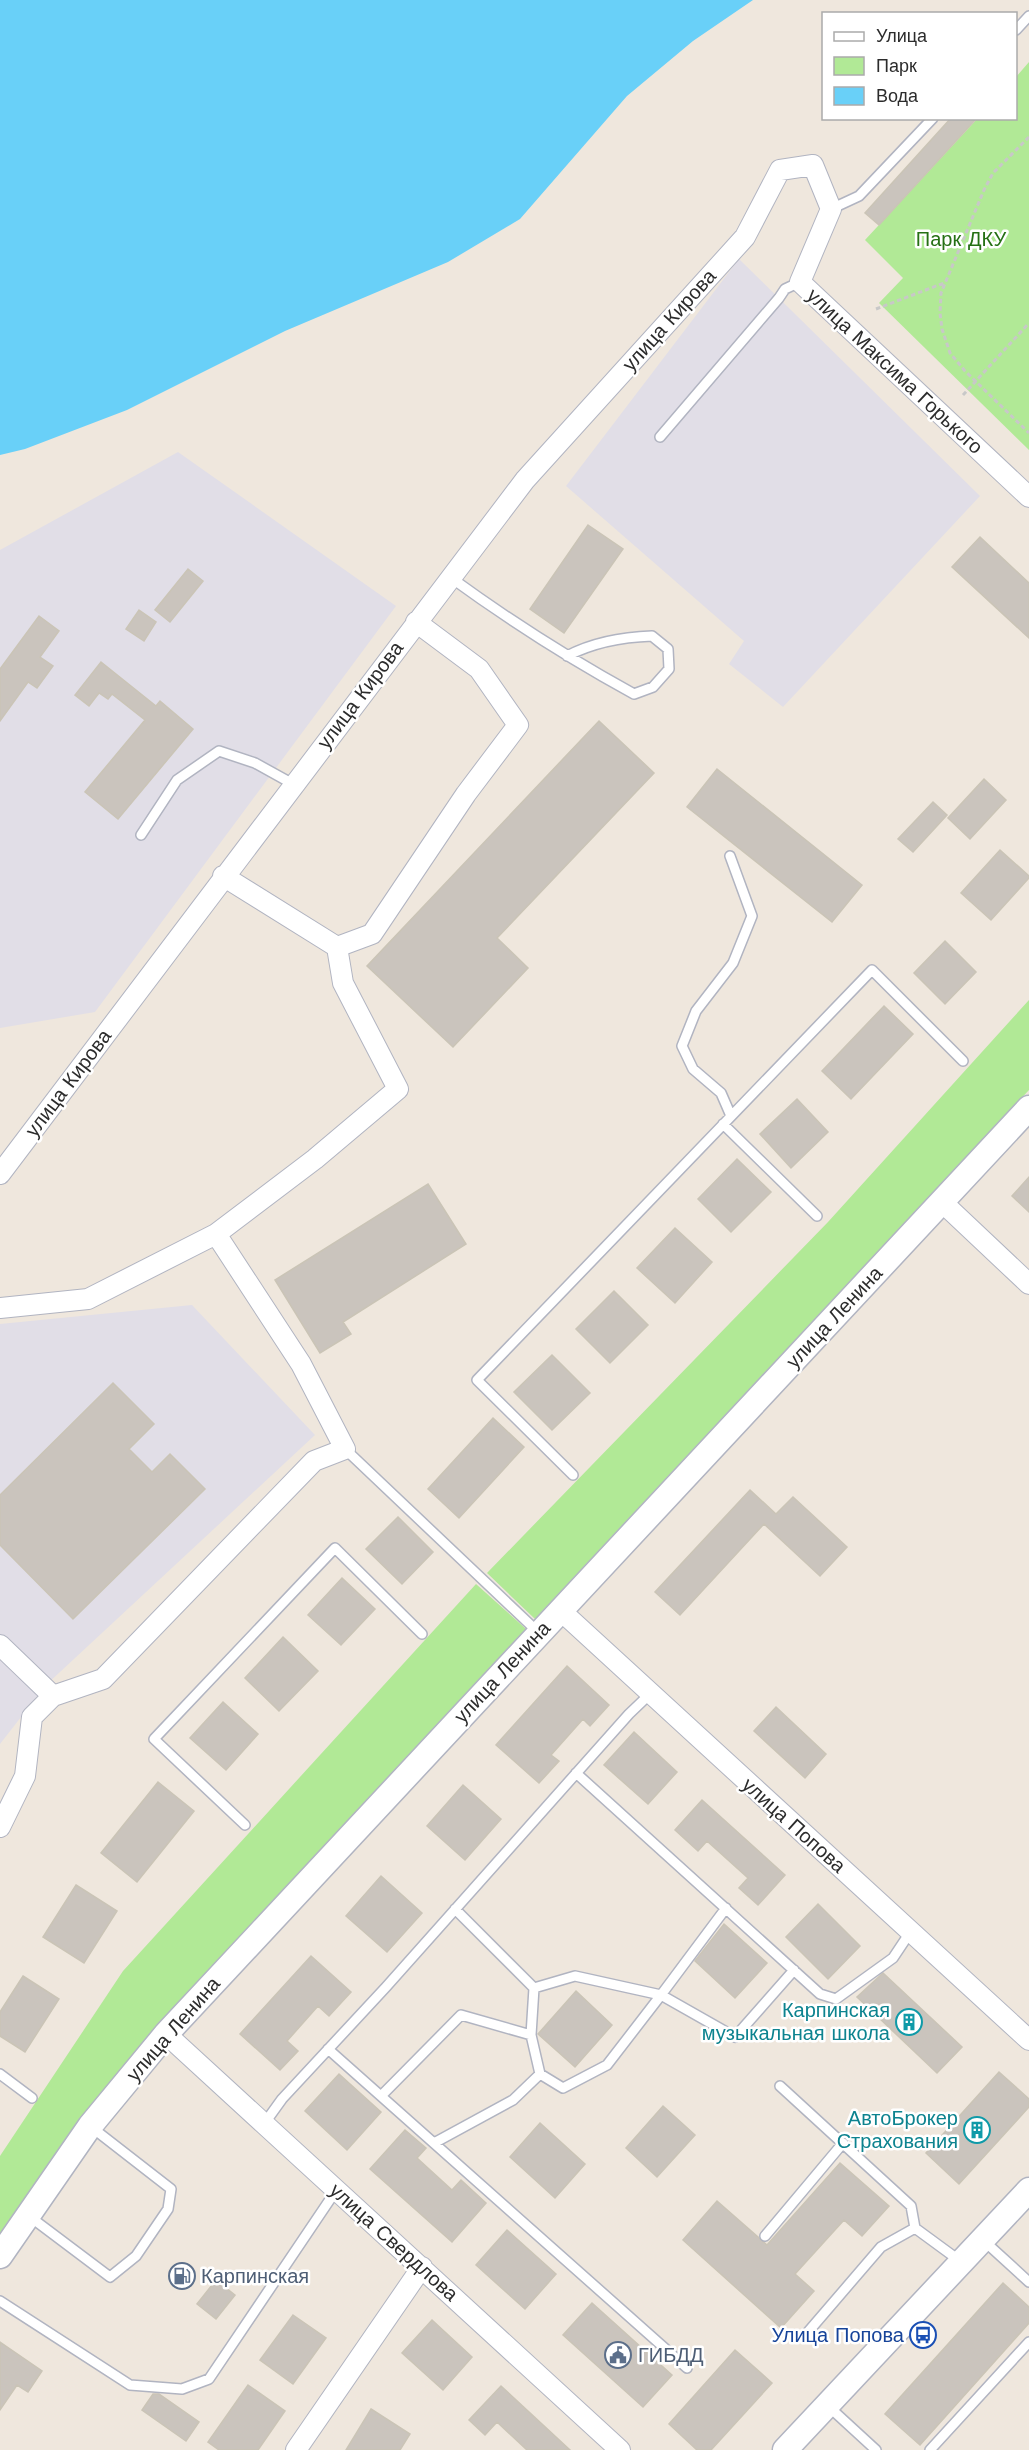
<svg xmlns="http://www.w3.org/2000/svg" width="1029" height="2450" font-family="'Work Sans',sans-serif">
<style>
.industrial{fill:#e1dee7}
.green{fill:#b1e996}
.water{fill:#69d0f8}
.building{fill:#cac4bd;stroke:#cac4b6;stroke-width:1.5}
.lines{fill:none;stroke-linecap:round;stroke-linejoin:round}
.service-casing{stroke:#b1b4c1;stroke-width:12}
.minor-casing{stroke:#b1b4c1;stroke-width:22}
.tertiary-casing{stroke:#b1b4c1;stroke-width:27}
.path{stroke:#c8c8c8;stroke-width:3;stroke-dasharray:4.5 3;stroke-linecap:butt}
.service{stroke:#fff;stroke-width:9}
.minor{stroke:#fff;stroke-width:20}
.tertiary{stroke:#fff;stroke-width:24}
.labels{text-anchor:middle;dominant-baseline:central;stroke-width:5;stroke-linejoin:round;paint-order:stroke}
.park-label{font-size:20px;fill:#267015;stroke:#fff}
.street-label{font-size:20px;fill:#2c2c2c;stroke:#fff}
.culture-label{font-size:20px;fill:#0d838f;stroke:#fff;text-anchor:end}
.service-label{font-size:20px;fill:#4e5e75;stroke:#fff;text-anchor:start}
.transit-label{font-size:20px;fill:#164399;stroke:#fff;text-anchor:end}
</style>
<rect width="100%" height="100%" fill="#efe7dd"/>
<!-- industrial -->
<path class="industrial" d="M 739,259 L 980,496 L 783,707 L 729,664 L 744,641 L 566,486 Z
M 178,452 L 396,606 L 95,1012 L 0,1028 L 0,550 Z
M 192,1305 L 315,1435 L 46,1685 L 0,1744 L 0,1324 Z"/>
<!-- green -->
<path class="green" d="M 1029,62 L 1029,450 L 879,303 L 903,278 L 865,240 L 977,119 L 1016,118 L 1016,77 Z
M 1029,1000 L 1029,1090 L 535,1619 L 487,1573 L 828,1222 Z
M 476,1584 L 526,1629 L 157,2026 L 0,2237 L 0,2156 L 123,1971 Z"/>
<!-- water -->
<path class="water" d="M 0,0 L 753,0 L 693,41 L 627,96 L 520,219 L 448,262 L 285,331 L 127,410 L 25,449 L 0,455 Z"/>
<!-- building -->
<path class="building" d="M 951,118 L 977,118 L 879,225 L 865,213 Z
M 588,525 L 623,549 L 564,633 L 530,609 Z
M 980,537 L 1029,583 L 1029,638 L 952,567 Z
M 188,569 L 203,581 L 170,622 L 155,610 Z
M 139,610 L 156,622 L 144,641 L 126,629 Z
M 39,616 L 59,631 L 40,657 L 53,666 L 37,688 L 28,682 L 0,721 L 0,669 Z
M 101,662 L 156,706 L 160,701 L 193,729 L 118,819 L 85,792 L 145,720 L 112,694 L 108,699 L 99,693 L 89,706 L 75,695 Z
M 599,721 L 654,773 L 497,938 L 528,968 L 453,1047 L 367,966 Z
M 717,769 L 862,885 L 832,922 L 687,807 Z
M 984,779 L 1006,800 L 970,839 L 948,818 Z
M 933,802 L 947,815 L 913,852 L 898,839 Z
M 1000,850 L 1029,876 L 1029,878 L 991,920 L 961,893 Z
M 945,941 L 976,972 L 945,1004 L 914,973 Z
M 884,1006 L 913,1034 L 851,1099 L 822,1071 Z
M 797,1099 L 828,1132 L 791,1168 L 760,1134 Z
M 737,1159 L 771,1192 L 731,1232 L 698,1199 Z
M 1029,1177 L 1029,1212 L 1012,1196 Z
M 428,1184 L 466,1244 L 343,1322 L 351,1334 L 320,1353 L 275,1280 Z
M 675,1228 L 712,1262 L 675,1303 L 637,1268 Z
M 614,1291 L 648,1325 L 610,1363 L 576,1329 Z
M 552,1355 L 590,1393 L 552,1430 L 514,1392 Z
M 113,1383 L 154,1424 L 129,1449 L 152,1472 L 170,1454 L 205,1489 L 73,1619 L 0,1545 L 0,1495 Z
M 493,1418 L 524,1447 L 459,1518 L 428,1489 Z
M 750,1490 L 776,1514 L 793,1497 L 847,1547 L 820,1576 L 764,1524 L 680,1615 L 655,1592 Z
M 398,1517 L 433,1552 L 402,1584 L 366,1549 Z
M 342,1578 L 375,1609 L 341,1645 L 308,1615 Z
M 283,1637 L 318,1671 L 279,1711 L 245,1678 Z
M 567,1666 L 609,1705 L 590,1726 L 583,1719 L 551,1755 L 559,1761 L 539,1783 L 496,1745 Z
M 223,1702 L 258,1734 L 226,1770 L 190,1738 Z
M 776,1707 L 826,1754 L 805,1778 L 754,1731 Z
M 634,1732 L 677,1772 L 648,1804 L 604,1765 Z
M 158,1782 L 194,1811 L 137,1882 L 101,1853 Z
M 463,1785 L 501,1819 L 465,1860 L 427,1826 Z
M 702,1800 L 785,1875 L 758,1905 L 739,1888 L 748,1878 L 707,1841 L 698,1851 L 675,1830 Z
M 381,1876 L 422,1913 L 387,1952 L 346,1916 Z
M 76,1885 L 117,1911 L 84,1963 L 43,1937 Z
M 818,1904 L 860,1946 L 828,1979 L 786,1937 Z
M 724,1924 L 767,1963 L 735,1998 L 695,1961 Z
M 311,1956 L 351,1992 L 329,2016 L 318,2006 L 287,2041 L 298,2051 L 280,2070 L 240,2034 Z
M 883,1973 L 962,2047 L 937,2073 L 857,1997 Z
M 23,1976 L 59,1999 L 25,2052 L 0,2036 L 0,2012 Z
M 576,1991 L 612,2025 L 575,2067 L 538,2034 Z
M 999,2072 L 1029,2099 L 1029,2107 L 959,2184 L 926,2153 Z
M 339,2074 L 381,2112 L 347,2150 L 305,2111 Z
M 663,2106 L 695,2135 L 657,2177 L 626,2148 Z
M 540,2123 L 585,2164 L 555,2198 L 510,2157 Z
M 405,2130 L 426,2148 L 417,2158 L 452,2190 L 461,2180 L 486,2203 L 452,2242 L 370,2169 Z
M 840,2163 L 889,2206 L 862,2236 L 844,2220 L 795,2274 L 814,2291 L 781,2328 L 683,2240 L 717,2201 L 767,2245 Z
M 507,2230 L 556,2274 L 525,2309 L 476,2265 Z
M 216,2280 L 235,2295 L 216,2319 L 197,2304 Z
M 1003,2283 L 1029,2307 L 1029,2323 L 920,2445 L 885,2414 Z
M 592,2303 L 672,2375 L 643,2407 L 563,2335 Z
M 293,2315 L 326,2338 L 293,2384 L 260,2360 Z
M 432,2320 L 472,2357 L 443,2390 L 402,2353 Z
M 0,2342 L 42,2371 L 28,2392 L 17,2385 L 0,2410 Z
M 735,2350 L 772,2383 L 711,2450 L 697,2450 L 669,2424 Z
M 248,2385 L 285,2411 L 258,2450 L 219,2450 L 208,2442 Z
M 501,2386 L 570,2450 L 527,2450 L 497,2422 L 485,2435 L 469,2420 Z
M 153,2394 L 159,2394 L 199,2422 L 186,2441 L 142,2410 Z
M 371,2409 L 410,2434 L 400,2450 L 346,2450 Z"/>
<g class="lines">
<defs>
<path id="service" d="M 1016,30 L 1029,16
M 831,209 L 859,196 L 933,118
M 660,437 L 779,298 L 785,289 L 800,282
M 450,577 C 509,620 570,659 634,694 L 653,687 L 669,669 L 668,649 L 652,636 C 621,637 594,642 567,656
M 141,835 L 177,780 L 219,751 L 255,763 L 293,784
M 730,856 L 752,916 L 733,963 L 696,1011 L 682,1046 L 693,1069 L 721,1093 L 731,1116
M 723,1124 L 817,1216
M 345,1449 L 539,1633
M 573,1475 L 477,1380 L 872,970 L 963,1061
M 576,1773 L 820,1994 L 836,1999 L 893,1958 L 911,1931
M 245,1825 L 154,1739 L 335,1548 L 422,1634
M 726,1908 L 661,1995 L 735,2037 L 794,1970
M 455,1909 L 534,1988 L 531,2035 L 540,2074 L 563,2088 L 607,2065 L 661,1995 L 575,1976 L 534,1988
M 328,2049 L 687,2368
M 0,2074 L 32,2098
M 780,2086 L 911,2206 L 915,2228 L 960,2261
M 381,2096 L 461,2015 L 531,2035
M 264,2124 L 282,2099 L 386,1987 L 629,1714 L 651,1693
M 434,2143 L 513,2100 L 540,2074
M 29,2216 L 110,2277 L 136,2256 L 168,2209 L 171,2189 L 90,2126
M 765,2236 L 843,2143
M 983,2240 L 1029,2282
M 0,2301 L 130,2385 L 182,2389 L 209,2379 L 337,2189
M 808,2332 L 881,2247 L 915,2228
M 827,2405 L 876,2450
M 930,2450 L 1029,2342"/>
<path id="minor" d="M 223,876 L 337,947
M 0,1174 L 525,480 L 745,237 L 780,170 L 813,165 L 831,209 L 800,282 L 1029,497
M 942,1202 L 1029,1284
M 216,1234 L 315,1159 L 398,1089 L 343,983 L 337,947 L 372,934 L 466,794 L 518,725 L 479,669 L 416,622
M 0,1308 L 88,1299 L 216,1234 L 301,1364 L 345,1449 L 314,1461 L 103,1679 L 53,1696 L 0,1645
M 560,1610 L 1029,2040
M 0,1827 L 25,1776 L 32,1717 L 53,1696
M 166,2034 L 620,2450
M 296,2450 L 422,2267"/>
<path id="tertiary" d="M 0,2256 L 90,2126 L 166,2034 L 1029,1108
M 785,2450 L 1029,2190"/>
</defs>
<!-- service casing -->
<use href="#service" class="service-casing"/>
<!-- minor casing -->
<use href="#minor" class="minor-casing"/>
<!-- tertiary casing -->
<use href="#tertiary" class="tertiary-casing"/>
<!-- path -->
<path class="path" d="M 1029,137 L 993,173 L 984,190 L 941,293 L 940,313 L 942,329 L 950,353 L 965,371 L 1029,433
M 876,309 L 944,283
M 963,395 L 1029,323"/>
<!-- service -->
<use href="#service" class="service"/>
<!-- minor -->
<use href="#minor" class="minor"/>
<!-- tertiary -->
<use href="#tertiary" class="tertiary"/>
</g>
<!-- icons -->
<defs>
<symbol id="building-ring" viewBox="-11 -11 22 22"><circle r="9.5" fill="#fff" stroke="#0f9aa8" stroke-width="1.5"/><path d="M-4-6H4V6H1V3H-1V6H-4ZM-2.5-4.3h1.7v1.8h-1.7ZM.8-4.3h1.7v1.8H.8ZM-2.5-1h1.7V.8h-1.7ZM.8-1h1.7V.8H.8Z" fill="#0f9aa8"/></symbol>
<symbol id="fuel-ring" viewBox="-11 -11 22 22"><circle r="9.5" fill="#fff" stroke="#5c6f8a" stroke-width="1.5"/><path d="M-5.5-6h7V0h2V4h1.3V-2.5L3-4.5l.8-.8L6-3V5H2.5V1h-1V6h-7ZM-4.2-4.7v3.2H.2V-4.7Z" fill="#5c6f8a"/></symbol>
<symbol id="bus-ring" viewBox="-11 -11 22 22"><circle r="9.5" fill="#fff" stroke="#1a4fb4" stroke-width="1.5"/><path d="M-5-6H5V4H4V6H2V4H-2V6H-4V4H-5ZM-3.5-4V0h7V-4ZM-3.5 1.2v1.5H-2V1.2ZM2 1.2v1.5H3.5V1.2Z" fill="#1a4fb4"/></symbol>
<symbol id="civic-ring" viewBox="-11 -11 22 22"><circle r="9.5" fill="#fff" stroke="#5c6f8a" stroke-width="1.5"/><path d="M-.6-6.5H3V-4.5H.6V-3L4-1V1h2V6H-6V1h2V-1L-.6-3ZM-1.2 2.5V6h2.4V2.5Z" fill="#5c6f8a"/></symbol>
</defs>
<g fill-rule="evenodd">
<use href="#building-ring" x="894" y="2007" width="30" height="30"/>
<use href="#building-ring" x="962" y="2115" width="30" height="30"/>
<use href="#fuel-ring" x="167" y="2261" width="30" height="30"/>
<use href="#bus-ring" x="908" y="2320" width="30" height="30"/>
<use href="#civic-ring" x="603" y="2340" width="30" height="30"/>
</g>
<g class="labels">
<!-- park labels -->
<g class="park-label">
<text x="961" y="239">Парк ДКУ</text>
</g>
<!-- street labels -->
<g class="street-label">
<text transform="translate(669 320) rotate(-48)">улица Кирова</text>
<text transform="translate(895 371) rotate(43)">улица Максима Горького</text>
<text transform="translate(360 695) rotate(-53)">улица Кирова</text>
<text transform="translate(68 1083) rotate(-53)">улица Кирова</text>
<text transform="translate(834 1317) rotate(-47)">улица Ленина</text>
<text transform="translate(502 1672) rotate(-47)">улица Ленина</text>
<text transform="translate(794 1825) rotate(42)">улица Попова</text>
<text transform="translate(173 2029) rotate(-49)">улица Ленина</text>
<text transform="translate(394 2242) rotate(42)">улица Свердлова</text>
</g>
<!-- culture labels -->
<g class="culture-label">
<text x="890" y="2010">Карпинская<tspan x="890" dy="23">музыкальная школа</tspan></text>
<text x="958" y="2118">АвтоБрокер<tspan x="958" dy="23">Страхования</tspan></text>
</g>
<!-- service labels -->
<g class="service-label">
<text x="201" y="2276">Карпинская</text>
<text x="638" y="2355">ГИБДД</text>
</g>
<!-- transit labels -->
<g class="transit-label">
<text x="904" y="2335">Улица Попова</text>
</g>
</g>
<!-- legend -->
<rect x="822" y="12" width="195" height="108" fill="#ffffff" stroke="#ababab" stroke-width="1.5"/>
<rect x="834" y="32" width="30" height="9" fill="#ffffff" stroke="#ababab" stroke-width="1.5"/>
<text x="876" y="42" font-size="18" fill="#2c2c2c">Улица</text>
<rect x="834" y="57" width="30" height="18" fill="#b1e996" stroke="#ababab" stroke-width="1.5"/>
<text x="876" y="72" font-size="18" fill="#2c2c2c">Парк</text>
<rect x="834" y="87" width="30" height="18" fill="#69d0f8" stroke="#ababab" stroke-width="1.5"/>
<text x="876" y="102" font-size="18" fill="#2c2c2c">Вода</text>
</svg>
